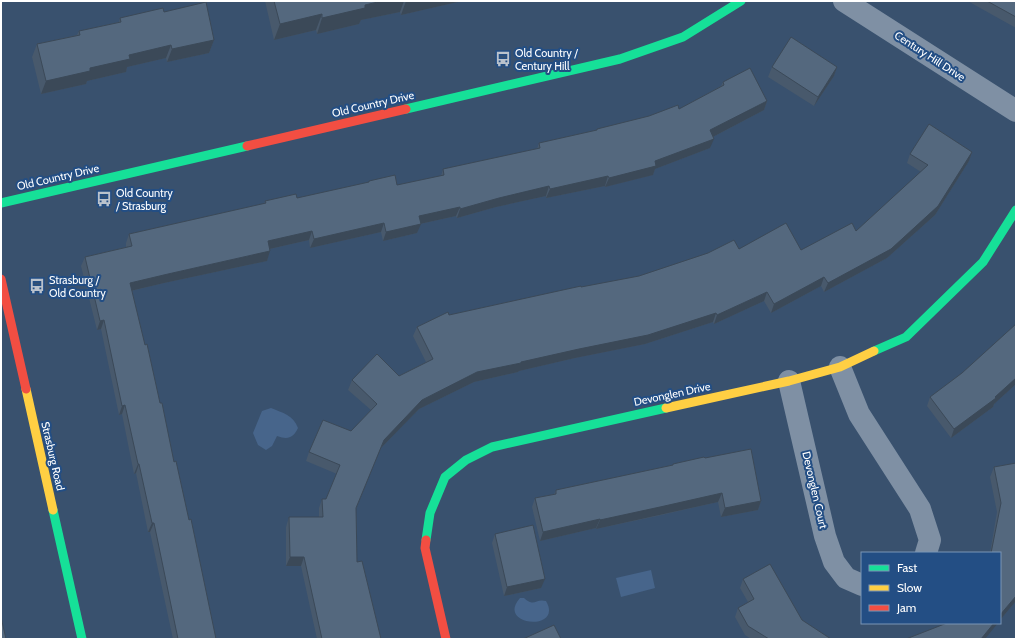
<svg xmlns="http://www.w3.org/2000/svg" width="1017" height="640" font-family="Cabin,sans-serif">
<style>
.water{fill:#47658b}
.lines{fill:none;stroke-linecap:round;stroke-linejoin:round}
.street{stroke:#7f90a4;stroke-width:22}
.fast{stroke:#16e098;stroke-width:9}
.slow{stroke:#ffcf43;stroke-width:9}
.jam{stroke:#f24e42;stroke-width:9}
.wall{fill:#48596c}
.shaded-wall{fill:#3b4958}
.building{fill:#54687e;stroke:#3b4958}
.labels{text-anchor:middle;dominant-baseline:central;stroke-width:4;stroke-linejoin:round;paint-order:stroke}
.poi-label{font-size:11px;fill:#fff;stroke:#234e84;text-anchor:start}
.street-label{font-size:11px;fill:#fff;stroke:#234e84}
</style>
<rect width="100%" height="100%" fill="#39516e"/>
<!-- water -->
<path class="water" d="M 271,408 C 283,413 293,415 298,428 C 293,438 288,440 277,436 L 272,446 L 266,450 L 258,445 L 253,433 L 262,411 Z
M 651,570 L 655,588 L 621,597 L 616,578 Z
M 520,598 L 524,598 C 535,608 535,598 546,601 C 564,632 495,626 520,598 Z"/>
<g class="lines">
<!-- street -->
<path class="street" d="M 844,1 L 1016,111
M 840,367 L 859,414 L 920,509 L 930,540 L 926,553
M 789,381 L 825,536 L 834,562 L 846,578 L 862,585"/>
<!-- fast -->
<path class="fast" d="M 406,109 L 620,59 L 683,37 L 741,1
M 1,203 L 247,146
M 874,351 L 906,337 L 983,262 L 1016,210
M 53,510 L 82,639
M 426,540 L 430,513 L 445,477 L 466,460 L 492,447 L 666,408"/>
<!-- slow -->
<path class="slow" d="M 26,389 L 53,510
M 666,408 L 789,381 L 840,367 L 874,351"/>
<!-- jam -->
<path class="jam" d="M 247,146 L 406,109
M 1,279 L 26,389
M 426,540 L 425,548 L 446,639"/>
</g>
<!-- wall -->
<path class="wall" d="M 265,1 L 462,1 L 401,15 L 400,12 L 361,20 L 359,24 L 317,34 L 316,30 L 274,40 Z
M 968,1 L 1016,1 L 1016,28 L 973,4 Z
M 164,12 L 214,40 L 209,53 L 167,62 L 166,58 L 127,67 L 126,72 L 87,81 L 86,84 L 41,94 L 32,57 L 37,44 L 77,35 L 79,31 L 119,22 L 120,18 Z
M 772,67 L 837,67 L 834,76 L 814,106 L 768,77 Z
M 723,82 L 767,101 L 764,110 L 713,137 L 710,148 L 655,169 L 653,175 L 605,187 L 605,186 L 546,198 L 546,196 L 496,207 L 457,218 L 456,216 L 420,224 L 417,233 L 383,241 L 381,232 L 310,248 L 309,240 L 270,249 L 267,261 L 164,283 L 131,291 L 174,462 L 216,639 L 173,639 L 150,532 L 148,532 L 136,473 L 134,474 L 122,414 L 119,415 L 101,329 L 97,330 L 81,266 L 85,257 L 126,247 L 126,243 L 129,234 L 264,204 L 265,201 L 297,198 L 368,183 L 369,181 L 397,185 L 441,176 L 443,169 L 537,149 L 539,143 L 596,130 L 597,129 L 679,109 L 721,86 Z
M 972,152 L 969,161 L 935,215 L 887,258 L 824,292 L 821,286 L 771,313 L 764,301 L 714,324 L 713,322 L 645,344 L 575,358 L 519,371 L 518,372 L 474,382 L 419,409 L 380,449 L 356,509 L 357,562 L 381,639 L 317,639 L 301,566 L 286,566 L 286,527 L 289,517 L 319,517 L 319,508 L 322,499 L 326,499 L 337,474 L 306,461 L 309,452 L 351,431 L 371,410 L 348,390 L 352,380 L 399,376 L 426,362 L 413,336 L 417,327 L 449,315 L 639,276 L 739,249 L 801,250 L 856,231 L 921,172 L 907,163 L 910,154 Z
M 1016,324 L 1016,384 L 994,404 L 993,407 L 951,438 L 927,406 L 930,397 L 962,373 Z
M 705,458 L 761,501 L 758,510 L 721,517 L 718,502 L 657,516 L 596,529 L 596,528 L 540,541 L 532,507 L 535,498 L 554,494 L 556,490 L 672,465 L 673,464 Z
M 1016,463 L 1016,601 L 1000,620 L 1000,553 L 990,553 L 997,512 L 990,477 L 994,467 Z
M 495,534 L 541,588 L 504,596 L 492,543 Z
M 743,579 L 802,620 L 831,639 L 751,639 L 745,635 L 735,617 L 738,608 L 748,602 L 740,588 Z"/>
<!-- shaded-wall -->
<path class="shaded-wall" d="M 382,1 L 404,1 L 400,12 L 361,20 L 359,24 L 317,34 L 322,18 L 365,5 Z
M 406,1 L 462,1 L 401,15 Z
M 322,14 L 316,30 L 274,40 L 280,24 Z
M 214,40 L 209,53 L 167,62 L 172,49 Z
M 171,45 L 166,58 L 127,67 L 126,72 L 87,81 L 86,84 L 41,94 L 46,81 L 90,68 L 129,55 Z
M 837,67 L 834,76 L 814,106 L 818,97 Z
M 767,101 L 764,110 L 707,140 L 710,130 Z
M 714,139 L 710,148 L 655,169 L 653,175 L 605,187 L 609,178 L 655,161 Z
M 972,152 L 969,161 L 935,215 L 887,258 L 824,292 L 828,283 Z
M 608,176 L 605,186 L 546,198 L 550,189 Z
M 549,186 L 546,196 L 496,207 L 457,218 L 460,209 L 499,198 Z
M 460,207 L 456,216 L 415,225 L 419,216 Z
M 384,223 L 381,232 L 310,248 L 314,239 Z
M 421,224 L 417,233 L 383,241 L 386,232 Z
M 312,231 L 309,240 L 265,250 L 268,241 Z
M 270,251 L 267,261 L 164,283 L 126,292 L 130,283 L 168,274 Z
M 824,277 L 821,286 L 771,313 L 774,304 Z
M 767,292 L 764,301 L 714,324 L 717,315 Z
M 716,313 L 713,322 L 645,344 L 575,358 L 519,371 L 518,372 L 474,382 L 419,409 L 380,449 L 353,517 L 384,440 L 422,400 L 477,372 Z
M 104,320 L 101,329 L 97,330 L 100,321 Z
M 1016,378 L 1016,384 L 994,404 L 993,407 L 951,438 L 954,429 L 995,397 Z
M 125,405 L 122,414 L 119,415 L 122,406 Z
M 138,464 L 139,464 L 136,473 L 134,474 Z
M 722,493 L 718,502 L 596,529 L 600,520 Z
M 761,501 L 758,510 L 721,517 L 725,508 Z
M 600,519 L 596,528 L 540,541 L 543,532 Z
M 152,523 L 154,523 L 150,532 L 148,532 Z
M 290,557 L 304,557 L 301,566 L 286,566 Z
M 545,579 L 541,588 L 504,596 L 507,587 Z
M 1016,596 L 1016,601 L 1000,620 L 1000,615 Z
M 994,623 L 998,623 L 985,639 L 981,639 Z"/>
<!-- building -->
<path class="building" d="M 274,1 L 382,1 L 365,5 L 365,8 L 322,18 L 322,14 L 280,24 Z
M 987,1 L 1016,1 L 1016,17 Z
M 206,2 L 214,40 L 172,49 L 171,45 L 129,55 L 130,59 L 90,68 L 90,71 L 46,81 L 37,44 L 80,35 L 79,31 L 121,22 L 120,18 L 163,8 L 164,12 Z
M 791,37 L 837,67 L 818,97 L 772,67 Z
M 750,68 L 767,101 L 710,130 L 714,139 L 655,161 L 656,166 L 609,178 L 608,176 L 550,189 L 549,186 L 499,198 L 460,209 L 460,207 L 419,216 L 421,224 L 386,232 L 384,223 L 314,239 L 312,231 L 268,241 L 270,251 L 168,274 L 130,283 L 145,345 L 147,344 L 160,403 L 162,403 L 174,462 L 176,461 L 189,520 L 191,519 L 216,639 L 178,639 L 154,523 L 152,523 L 139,464 L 138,464 L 125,405 L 122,406 L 104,320 L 100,321 L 85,257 L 132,246 L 129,234 L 266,203 L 265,201 L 296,194 L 297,198 L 369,182 L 369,181 L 395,175 L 397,185 L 444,175 L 443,169 L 540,148 L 539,143 L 597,130 L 597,129 L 649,116 L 678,105 L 679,109 L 724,85 L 723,82 Z
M 929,124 L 972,152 L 938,206 L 891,249 L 828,283 L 824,277 L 774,304 L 767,292 L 717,315 L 716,313 L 648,335 L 579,349 L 521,362 L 521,363 L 477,372 L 422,400 L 384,440 L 356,508 L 357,562 L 362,561 L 381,639 L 322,639 L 304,557 L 290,557 L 289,517 L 323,517 L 322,499 L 326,499 L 340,465 L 309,452 L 323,420 L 351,431 L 377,404 L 352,380 L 377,354 L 399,376 L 433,359 L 417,327 L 448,312 L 449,315 L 581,286 L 581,287 L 639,276 L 708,253 L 734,240 L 739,249 L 786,223 L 801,250 L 852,223 L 856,231 L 928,165 L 910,154 Z
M 1016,324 L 1016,378 L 995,397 L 996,398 L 954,429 L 930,397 L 962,373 Z
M 751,449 L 761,501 L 725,508 L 722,493 L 660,507 L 600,520 L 600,519 L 543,532 L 535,498 L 556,494 L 556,490 L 673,465 L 673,464 L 704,457 L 705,458 Z
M 1016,463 L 1016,596 L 1000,615 L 1000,553 L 991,553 L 1001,503 L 994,467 Z
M 533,525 L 545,579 L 507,587 L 495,534 Z
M 770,564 L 802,620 L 831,639 L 769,639 L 748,626 L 738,608 L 754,599 L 743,579 Z
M 1,617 L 6,639 L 1,639 Z
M 947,623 L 994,623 L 981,639 L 906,639 Z
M 554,625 L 561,639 L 523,639 Z"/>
<!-- icons -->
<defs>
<symbol id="bus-bare" viewBox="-9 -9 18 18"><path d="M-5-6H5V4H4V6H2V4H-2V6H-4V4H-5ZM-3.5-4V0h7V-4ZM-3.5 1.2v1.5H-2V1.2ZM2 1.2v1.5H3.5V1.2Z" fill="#bac2cc" stroke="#234e84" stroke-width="2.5" paint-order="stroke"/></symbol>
</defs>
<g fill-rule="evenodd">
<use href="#bus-bare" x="492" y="48" width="22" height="22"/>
<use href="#bus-bare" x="93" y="188" width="22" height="22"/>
<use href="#bus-bare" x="26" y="275" width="22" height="22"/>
</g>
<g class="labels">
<!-- poi labels -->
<g class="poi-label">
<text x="515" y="53">Old Country /<tspan x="515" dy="13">Century Hill</tspan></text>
<text x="116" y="193">Old Country<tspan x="116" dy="13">/ Strasburg</tspan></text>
<text x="49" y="280">Strasburg /<tspan x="49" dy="13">Old Country</tspan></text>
</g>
<!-- street labels -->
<g class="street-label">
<text transform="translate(930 56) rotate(33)">Century Hill Drive</text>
<text transform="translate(373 104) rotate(-13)">Old Country Drive</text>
<text transform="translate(58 177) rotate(-13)">Old Country Drive</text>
<text transform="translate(672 394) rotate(-12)">Devonglen Drive</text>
<text transform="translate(53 456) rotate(77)">Strasburg Road</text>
<text transform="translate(815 490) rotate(77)">Devonglen Court</text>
</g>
</g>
<!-- border -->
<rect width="1017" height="640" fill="none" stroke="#ffffff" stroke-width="4"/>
<!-- legend -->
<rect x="861" y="552" width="140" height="72" fill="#234e84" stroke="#7b95b5"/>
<rect x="869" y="565" width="20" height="6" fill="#16e098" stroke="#7b95b5"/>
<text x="897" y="572" font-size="12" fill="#ffffff">Fast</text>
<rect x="869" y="585" width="20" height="6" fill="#ffcf43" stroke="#7b95b5"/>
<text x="897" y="592" font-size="12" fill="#ffffff">Slow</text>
<rect x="869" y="605" width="20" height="6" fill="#f24e42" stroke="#7b95b5"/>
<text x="897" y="612" font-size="12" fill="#ffffff">Jam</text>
</svg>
